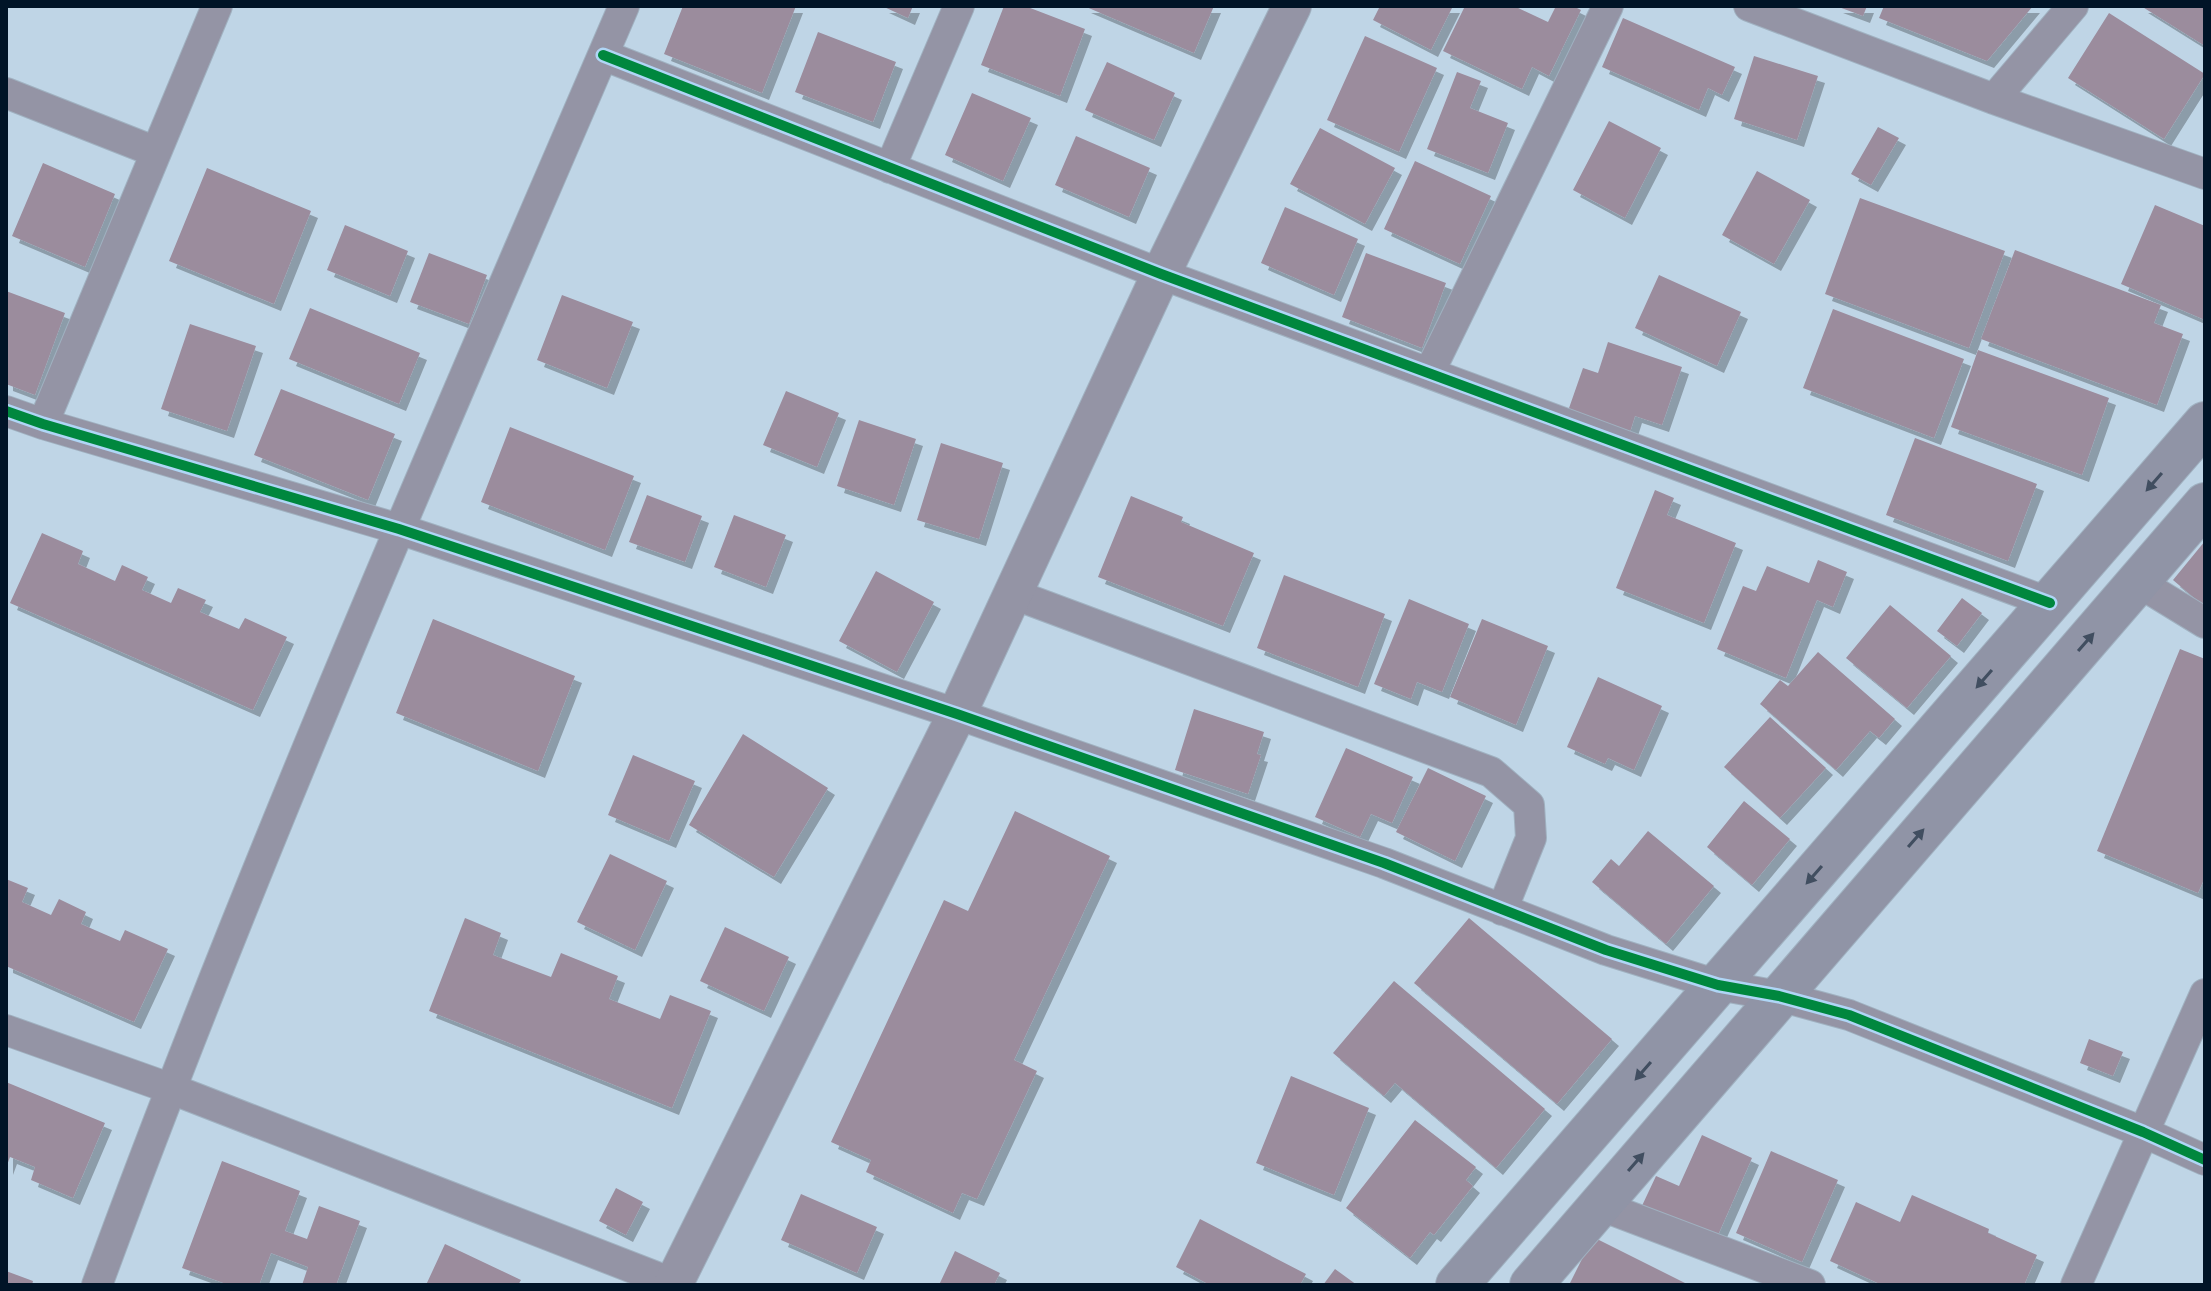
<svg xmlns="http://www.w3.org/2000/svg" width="2211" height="1291" font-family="Figtree,sans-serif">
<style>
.building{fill:#9b8c9d;filter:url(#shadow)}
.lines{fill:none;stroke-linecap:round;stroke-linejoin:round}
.minor-casing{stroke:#a0b1c0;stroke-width:32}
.tertiary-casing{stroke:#a0b1c0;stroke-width:40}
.secondary-casing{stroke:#a0b1c0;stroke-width:44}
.minor{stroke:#9494a5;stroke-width:30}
.tertiary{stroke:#9494a5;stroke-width:38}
.secondary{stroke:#9094a6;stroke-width:42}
.cycleway-casing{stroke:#afd6f6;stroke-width:15}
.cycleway{stroke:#00873e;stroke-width:10}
.oneway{fill:#414e60}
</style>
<defs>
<filter id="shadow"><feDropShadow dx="7" dy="7" stdDeviation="0" flood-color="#0004"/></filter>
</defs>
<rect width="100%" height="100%" fill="#bfd5e6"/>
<!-- building -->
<path class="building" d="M 683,6 L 796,6 L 762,93 L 664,54 Z
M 882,6 L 913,6 L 908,18 Z
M 1004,6 L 1025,6 L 1085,29 L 1060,96 L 981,65 Z
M 1084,6 L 1214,6 L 1194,53 Z
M 1380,6 L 1453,6 L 1431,50 L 1373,20 Z
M 1465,6 L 1514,6 L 1548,22 L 1556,6 L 1573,6 L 1581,10 L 1549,76 L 1532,67 L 1522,89 L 1443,51 Z
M 1836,6 L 1867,6 L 1863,16 Z
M 1884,6 L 2033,6 L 1987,61 L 1879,18 Z
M 2141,6 L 2205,6 L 2205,46 Z
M 2109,13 L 2205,74 L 2164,139 L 2068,78 Z
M 1623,18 L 1735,67 L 1722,95 L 1708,88 L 1699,110 L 1602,67 Z
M 818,32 L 896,62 L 873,122 L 795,92 Z
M 1365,36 L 1437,68 L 1399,152 L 1327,120 Z
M 1754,56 L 1818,76 L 1797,140 L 1734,119 Z
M 1107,62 L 1175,93 L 1154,140 L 1085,110 Z
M 1457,72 L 1481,81 L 1470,108 L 1508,123 L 1488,173 L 1427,149 Z
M 972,93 L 1031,118 L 1003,181 L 945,155 Z
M 1609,121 L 1661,148 L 1625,218 L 1573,190 Z
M 1878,127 L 1899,138 L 1871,185 L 1851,174 Z
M 1320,128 L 1395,168 L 1365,224 L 1290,184 Z
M 1076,136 L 1150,168 L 1129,217 L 1055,185 Z
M 1415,161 L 1491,196 L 1460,264 L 1384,229 Z
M 43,163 L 115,194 L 85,267 L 12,236 Z
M 207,168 L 311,211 L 274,304 L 169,261 Z
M 1757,171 L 1810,200 L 1774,264 L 1722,235 Z
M 1860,198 L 2005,251 L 1969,348 L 1825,294 Z
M 2155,205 L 2205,226 L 2205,320 L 2121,284 Z
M 1285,207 L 1358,239 L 1334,295 L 1261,263 Z
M 345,225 L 408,251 L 390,296 L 327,270 Z
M 2015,250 L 2161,305 L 2154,323 L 2183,334 L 2157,405 L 1981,339 Z
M 429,253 L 487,275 L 469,324 L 410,302 Z
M 1366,253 L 1446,283 L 1422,348 L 1342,317 Z
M 1659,275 L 1741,312 L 1717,366 L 1635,328 Z
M 6,291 L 65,313 L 35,395 L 6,384 Z
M 562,295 L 633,322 L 607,388 L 537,360 Z
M 310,308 L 420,353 L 399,404 L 289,359 Z
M 1833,309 L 1964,359 L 1934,438 L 1803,388 Z
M 190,324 L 256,346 L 227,431 L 161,409 Z
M 1608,342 L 1682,367 L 1662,425 L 1635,416 L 1630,432 L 1568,411 L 1583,368 L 1598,373 Z
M 1978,350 L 2109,398 L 2082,475 L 1951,427 Z
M 281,389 L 395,434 L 368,500 L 254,455 Z
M 786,391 L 839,413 L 817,467 L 763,445 Z
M 859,420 L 916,439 L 894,505 L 837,486 Z
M 510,427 L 634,476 L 605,550 L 481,502 Z
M 1915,438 L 2037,484 L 2008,561 L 1886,515 Z
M 941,443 L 1003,463 L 979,539 L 917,520 Z
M 1655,490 L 1674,498 L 1667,515 L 1736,543 L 1704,623 L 1616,588 Z
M 647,495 L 702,516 L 685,562 L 629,542 Z
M 1131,496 L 1183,517 L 1181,522 L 1254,553 L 1223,626 L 1098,577 Z
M 734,515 L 786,535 L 766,587 L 714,567 Z
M 42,533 L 83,551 L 78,564 L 115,581 L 122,565 L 148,577 L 142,590 L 171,603 L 178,588 L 206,600 L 200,612 L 239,629 L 245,618 L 287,637 L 253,710 L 10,603 Z
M 2205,541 L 2205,607 L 2173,580 Z
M 1818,560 L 1847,572 L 1833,607 L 1817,600 L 1786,678 L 1717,649 L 1743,586 L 1756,591 L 1767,566 L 1809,583 Z
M 876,571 L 934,602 L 897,672 L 839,641 Z
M 1284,575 L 1385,614 L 1358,687 L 1257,648 Z
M 1962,598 L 1982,613 L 1957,646 L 1937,631 Z
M 1409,599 L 1469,624 L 1442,692 L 1417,682 L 1411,699 L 1374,684 Z
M 1890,605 L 1951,656 L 1907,708 L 1846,658 Z
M 433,619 L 575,676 L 538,771 L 396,713 Z
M 1482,619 L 1548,646 L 1516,725 L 1450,697 Z
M 2180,649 L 2205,659 L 2205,877 L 2198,893 L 2097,851 Z
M 1818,652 L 1895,719 L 1879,738 L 1870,731 L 1836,770 L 1760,704 L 1780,680 L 1788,686 Z
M 1598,677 L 1662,706 L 1634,770 L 1608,758 L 1605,764 L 1567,747 Z
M 1194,709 L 1264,732 L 1257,754 L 1261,755 L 1248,794 L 1175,770 Z
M 1770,717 L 1826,768 L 1780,818 L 1724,767 Z
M 743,734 L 828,788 L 774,877 L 689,825 Z
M 1346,748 L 1413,777 L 1392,823 L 1371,814 L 1360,837 L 1315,817 Z
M 633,755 L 695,781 L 669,841 L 608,815 Z
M 1428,768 L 1486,796 L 1455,861 L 1396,832 Z
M 1744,801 L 1790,839 L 1752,885 L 1707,847 Z
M 1015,811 L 1110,856 L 1014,1060 L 1037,1071 L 977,1199 L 962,1193 L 953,1213 L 866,1172 L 871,1160 L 831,1142 L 944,900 L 968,911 Z
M 1648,831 L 1714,886 L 1666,944 L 1592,882 L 1611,859 L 1619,866 Z
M 610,854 L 667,881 L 635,950 L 577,922 Z
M 6,879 L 28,888 L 22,902 L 51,915 L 59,899 L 86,912 L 81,924 L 120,941 L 125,930 L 168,949 L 134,1022 L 6,966 Z
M 465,918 L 501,933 L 493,955 L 551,977 L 561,953 L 618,976 L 609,999 L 660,1019 L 670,995 L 711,1011 L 672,1108 L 429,1011 Z
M 1469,918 L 1612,1039 L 1557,1104 L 1414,983 Z
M 725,927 L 789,957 L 764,1011 L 700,981 Z
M 1394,981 L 1545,1109 L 1496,1168 L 1395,1083 L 1384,1096 L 1333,1053 Z
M 2089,1039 L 2123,1052 L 2113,1076 L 2080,1063 Z
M 1291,1076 L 1369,1108 L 1334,1195 L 1256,1163 Z
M 6,1082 L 105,1123 L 73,1198 L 31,1180 L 35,1167 L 10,1157 L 6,1168 Z
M 1415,1120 L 1476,1167 L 1466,1180 L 1473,1186 L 1434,1235 L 1430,1232 L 1410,1258 L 1346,1208 Z
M 1702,1135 L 1752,1158 L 1714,1244 L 1640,1210 L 1656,1176 L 1679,1186 Z
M 1771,1151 L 1838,1180 L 1802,1262 L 1736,1233 Z
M 222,1161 L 300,1191 L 285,1231 L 307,1239 L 319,1206 L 360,1221 L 336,1285 L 302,1285 L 308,1267 L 271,1253 L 259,1285 L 229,1285 L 182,1268 Z
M 616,1188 L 643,1202 L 626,1235 L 599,1221 Z
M 801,1194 L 877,1227 L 857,1273 L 781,1240 Z
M 1912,1195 L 1989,1229 L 1988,1233 L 2037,1255 L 2024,1285 L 1882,1285 L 1830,1261 L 1856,1202 L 1900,1222 Z
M 1200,1219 L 1306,1274 L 1300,1285 L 1210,1285 L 1176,1267 Z
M 1593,1237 L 1689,1285 L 1569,1285 Z
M 445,1244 L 521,1280 L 518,1285 L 426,1285 Z
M 955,1251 L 1000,1273 L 994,1285 L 939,1285 Z
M 1335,1269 L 1357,1285 L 1323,1285 Z
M 6,1271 L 33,1281 L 32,1285 L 6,1285 Z"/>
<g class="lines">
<defs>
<path id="minor" d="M 1749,6 L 1994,99 L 2205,174
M 603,55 L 1161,274 L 2050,603
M 6,93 L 156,152
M 1994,99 L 2073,6
M 890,168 L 959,6
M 1429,373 L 1608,6
M 6,411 L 43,424 L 399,529 L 957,714 L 1384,863 L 1606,950 L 1718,985 L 1779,996 L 1849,1015 L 2143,1132 L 2205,1160
M 43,424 L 217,6
M 2138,582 L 2205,623
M 1013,594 L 1491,772 L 1529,805 L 1531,838 L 1502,910
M 6,1030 L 169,1088 L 677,1285
M 1599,1205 L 1810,1285
M 97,1285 C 256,852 442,429 624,6
M 2076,1285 L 2205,994"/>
<path id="tertiary" d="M 673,1285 L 957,714 L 1161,274 L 1292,6"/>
<path id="secondary" d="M 1457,1285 L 2205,423
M 1531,1285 L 2205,504"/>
</defs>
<!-- minor casing -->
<use href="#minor" class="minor-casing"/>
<!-- tertiary casing -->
<use href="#tertiary" class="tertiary-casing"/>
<!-- secondary casing -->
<use href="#secondary" class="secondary-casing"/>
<!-- minor -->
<use href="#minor" class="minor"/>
<!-- tertiary -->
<use href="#tertiary" class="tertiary"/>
<!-- secondary -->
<use href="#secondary" class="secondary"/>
<defs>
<path id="cycleway" d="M 603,55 L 1161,274 L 2050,603
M 6,411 L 43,424 L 399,529 L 957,714 L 1384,863 L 1606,950 L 1718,985 L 1779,996 L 1849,1015 L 2143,1132 L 2205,1160"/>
</defs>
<!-- cycleway casing -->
<use href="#cycleway" class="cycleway-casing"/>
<!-- cycleway -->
<use href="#cycleway" class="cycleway"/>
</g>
<!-- one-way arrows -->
<defs><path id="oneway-solid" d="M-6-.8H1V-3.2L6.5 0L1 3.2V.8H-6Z" transform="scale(2)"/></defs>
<g class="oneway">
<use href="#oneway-solid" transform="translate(2154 482) rotate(131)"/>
<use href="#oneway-solid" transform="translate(2086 642) rotate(-49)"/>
<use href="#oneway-solid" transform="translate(1984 679) rotate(131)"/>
<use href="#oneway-solid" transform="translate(1916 838) rotate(-49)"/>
<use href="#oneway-solid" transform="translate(1814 875) rotate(131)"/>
<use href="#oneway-solid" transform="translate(1643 1071) rotate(131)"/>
<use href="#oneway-solid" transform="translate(1636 1162) rotate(-49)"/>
</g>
<!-- border -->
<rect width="2211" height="1291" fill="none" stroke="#001427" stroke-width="16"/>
</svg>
